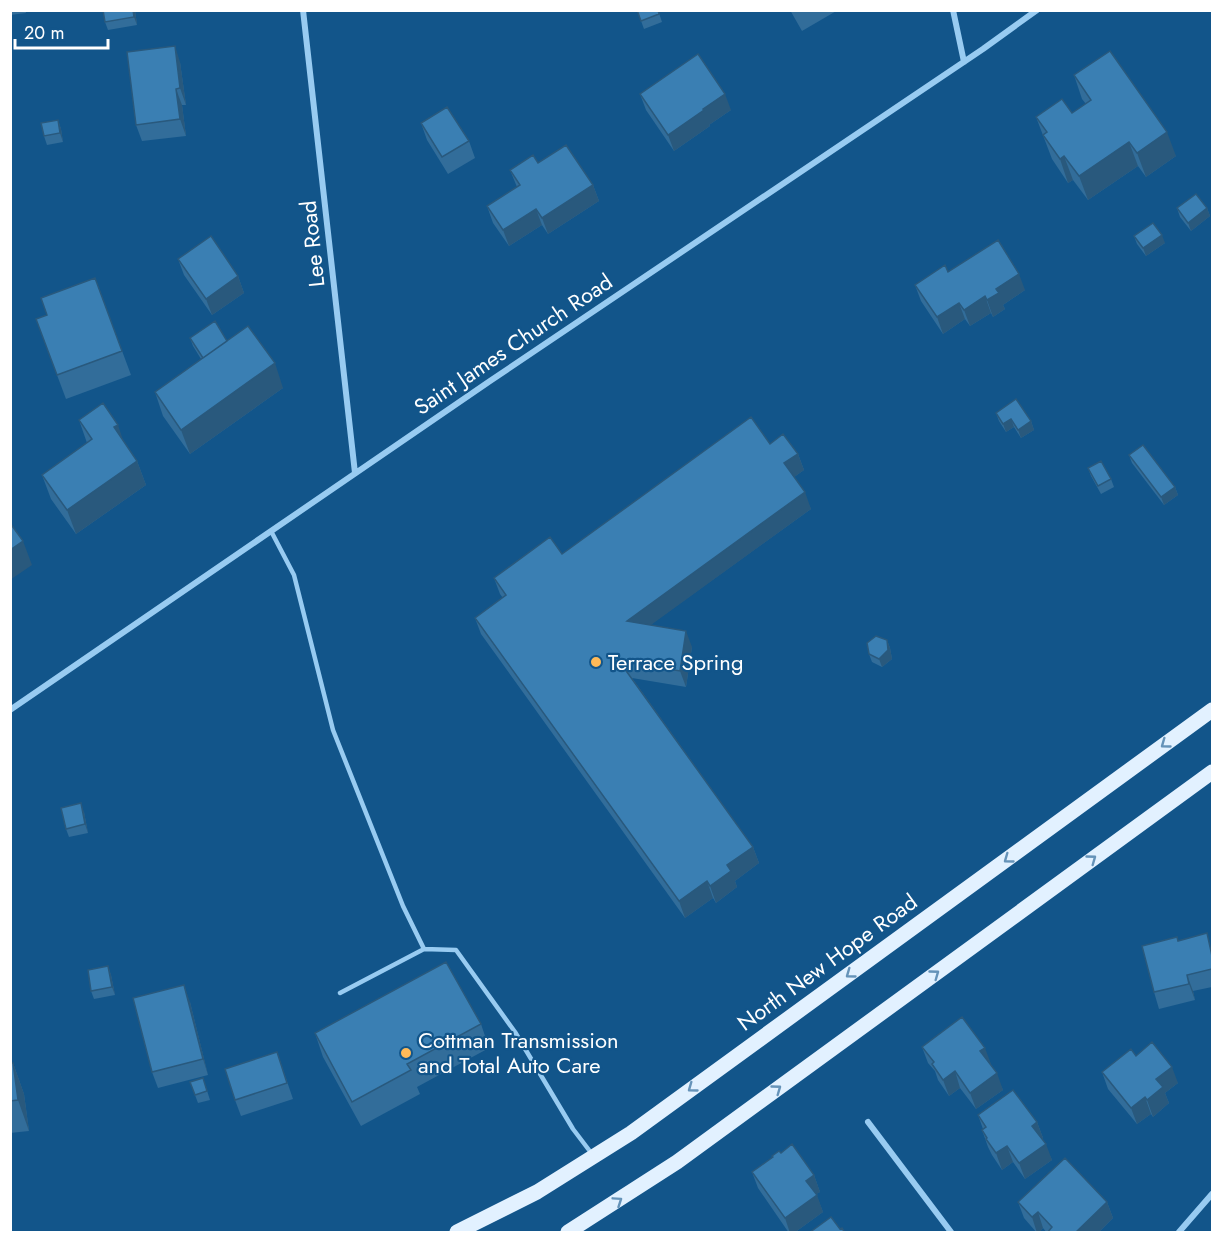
<svg xmlns="http://www.w3.org/2000/svg" width="1223" height="1243" font-family="Jost,sans-serif">
<style>
.lines{fill:none;stroke-linecap:round;stroke-linejoin:round}
.lane{stroke:#98cbf1;stroke-width:4.5}
.street{stroke:#98cbf1;stroke-width:6}
.primary{stroke:#e2f1ff;stroke-width:15}
.wall{fill:#326d9a}
.shaded-wall{fill:#29597d}
.building{fill:#3a7fb3;stroke:#29597d;stroke-width:1.5}
.oneway{stroke:#6593b9}
.poi-dot{fill:#ffba58;stroke:#12558a;stroke-width:2}
.labels{text-anchor:middle;dominant-baseline:central;stroke-width:4.5;stroke-linejoin:round;paint-order:stroke}
.street-label{font-size:22px;fill:#fff;stroke:#12558a}
.poi-label{font-size:22px;fill:#fff;stroke:#12558a;text-anchor:start}
</style>
<rect width="100%" height="100%" fill="#12558a"/>
<g class="lines">
<!-- lane -->
<path class="lane" d="M 271,531 L 294,575 L 333,730 L 403,906 L 424,949 L 340,993
M 424,949 L 456,950 L 515,1032 L 573,1129 L 592,1154"/>
<!-- street -->
<path class="street" d="M 303,10 L 355,473
M 953,10 L 964,62
M 10,710 L 490,381 L 983,49 L 1037,10
M 868,1122 L 951,1232
M 1179,1232 L 1212,1194"/>
<!-- primary -->
<path class="primary" d="M 457,1232 L 537,1192 L 631,1133 L 1212,710
M 568,1232 L 677,1162 L 1212,772"/>
</g>
<!-- wall -->
<path class="wall" d="M 10,10 L 25,10 L 26,13 L 10,15 Z
M 103,10 L 135,10 L 137,25 L 108,30 L 105,22 Z
M 637,10 L 658,10 L 662,22 L 644,29 Z
M 790,10 L 838,10 L 802,31 Z
M 180,62 L 186,105 L 182,105 L 186,136 L 142,141 L 136,125 Z
M 1074,75 L 1176,156 L 1146,177 L 1138,166 L 1088,200 L 1073,180 L 1068,183 L 1052,159 L 1036,117 L 1072,113 L 1086,104 L 1082,99 Z
M 640,94 L 731,110 L 709,125 L 710,126 L 674,151 L 646,110 Z
M 58,120 L 61,129 L 63,142 L 47,145 L 44,136 Z
M 421,123 L 469,141 L 475,158 L 448,174 L 427,140 Z
M 538,163 L 593,185 L 599,201 L 548,234 L 542,225 L 509,246 L 493,223 L 487,206 L 517,187 L 510,170 Z
M 1177,208 L 1207,208 L 1210,216 L 1191,231 L 1180,217 Z
M 1134,236 L 1165,243 L 1146,256 L 1137,244 Z
M 178,259 L 238,276 L 244,293 L 212,315 L 184,275 Z
M 948,272 L 1025,290 L 1003,305 L 1005,309 L 993,317 L 991,313 L 970,326 L 965,319 L 943,334 L 921,301 L 915,285 Z
M 95,278 L 131,375 L 66,399 L 36,319 L 47,315 Z
M 190,338 L 227,341 L 283,388 L 190,454 L 163,416 L 155,392 L 201,359 L 193,346 Z
M 996,413 L 1031,421 L 1034,430 L 1021,438 L 1014,427 L 1006,432 L 999,421 Z
M 79,420 L 124,442 L 137,461 L 146,485 L 76,534 L 51,499 L 42,475 L 87,443 Z
M 770,444 L 798,454 L 804,470 L 794,477 L 811,509 L 650,625 L 692,647 L 686,687 L 632,678 L 753,847 L 759,863 L 735,881 L 737,887 L 716,903 L 713,898 L 685,918 L 481,634 L 475,618 L 503,598 L 500,594 L 494,578 L 562,554 Z
M 1129,455 L 1175,487 L 1178,495 L 1164,505 L 1132,463 Z
M 1088,468 L 1111,479 L 1114,487 L 1101,494 L 1091,476 Z
M 887,640 L 890,648 L 892,659 L 882,667 L 872,662 L 869,654 Z
M 84,812 L 88,833 L 69,837 L 66,829 Z
M 1178,941 L 1212,949 L 1212,987 L 1193,991 L 1195,1000 L 1159,1009 L 1154,992 Z
M 108,966 L 111,975 L 115,995 L 94,999 L 91,991 Z
M 190,1002 L 208,1075 L 158,1088 L 152,1072 Z
M 481,1024 L 489,1048 L 417,1087 L 420,1094 L 361,1126 L 323,1057 L 315,1033 Z
M 922,1047 L 991,1064 L 990,1064 L 1003,1090 L 976,1109 L 960,1088 L 949,1096 L 938,1080 L 935,1071 L 928,1063 Z
M 277,1052 L 293,1099 L 241,1116 L 235,1100 Z
M 1136,1056 L 1178,1083 L 1165,1093 L 1169,1103 L 1153,1117 L 1151,1114 L 1137,1124 L 1108,1089 L 1102,1072 Z
M 10,1063 L 13,1063 L 24,1094 L 29,1131 L 10,1133 Z
M 203,1078 L 210,1100 L 198,1103 L 190,1082 Z
M 978,1115 L 1037,1122 L 1043,1138 L 1042,1139 L 1052,1160 L 1025,1179 L 1013,1162 L 1002,1170 L 992,1155 L 988,1147 L 982,1130 L 983,1129 Z
M 781,1153 L 814,1175 L 820,1192 L 816,1194 L 823,1212 L 794,1233 L 789,1233 L 758,1188 L 752,1172 Z
M 1018,1202 L 1107,1202 L 1113,1218 L 1098,1233 L 1047,1233 L 1043,1228 L 1039,1233 L 1037,1233 L 1024,1218 Z"/>
<!-- shaded-wall -->
<path class="shaded-wall" d="M 133,10 L 135,10 L 137,25 L 134,17 Z
M 175,46 L 180,62 L 186,105 L 180,88 Z
M 176,89 L 182,105 L 186,136 L 180,119 Z
M 725,94 L 731,110 L 709,125 L 710,126 L 674,151 L 668,135 L 703,109 Z
M 58,120 L 61,129 L 63,142 L 60,133 Z
M 1167,132 L 1176,156 L 1146,177 L 1137,153 Z
M 1129,142 L 1138,166 L 1088,200 L 1079,176 Z
M 1064,156 L 1073,180 L 1068,183 L 1060,159 Z
M 593,185 L 599,201 L 548,234 L 542,218 Z
M 1207,208 L 1210,216 L 1191,231 L 1188,223 Z
M 536,209 L 542,225 L 509,246 L 503,230 Z
M 1162,235 L 1165,243 L 1146,256 L 1143,248 Z
M 1019,274 L 1025,290 L 1003,305 L 1005,309 L 993,317 L 987,300 L 996,289 Z
M 238,276 L 244,293 L 212,315 L 206,299 Z
M 985,296 L 991,313 L 970,326 L 964,310 Z
M 959,303 L 965,319 L 943,334 L 937,317 Z
M 275,363 L 283,388 L 190,454 L 181,430 Z
M 1011,419 L 1014,427 L 1006,432 L 1003,424 Z
M 1031,421 L 1034,430 L 1021,438 L 1018,430 Z
M 118,425 L 126,449 L 114,427 Z
M 798,454 L 804,470 L 790,480 L 784,463 Z
M 137,461 L 146,485 L 76,534 L 67,510 Z
M 1175,487 L 1178,495 L 1164,505 L 1161,497 Z
M 805,492 L 811,509 L 633,638 L 627,621 Z
M 23,541 L 32,565 L 10,580 L 10,550 Z
M 686,631 L 692,647 L 686,687 L 680,671 Z
M 887,640 L 890,648 L 892,659 L 882,667 L 879,659 Z
M 81,803 L 84,812 L 88,833 L 85,824 Z
M 753,847 L 759,863 L 735,881 L 737,887 L 716,903 L 710,886 L 727,865 Z
M 707,881 L 713,898 L 685,918 L 679,901 Z
M 108,966 L 111,975 L 115,995 L 112,987 Z
M 1187,975 L 1193,991 L 1195,1000 L 1189,984 Z
M 184,985 L 190,1002 L 208,1075 L 203,1059 Z
M 985,1048 L 991,1064 L 986,1067 L 980,1051 Z
M 13,1063 L 24,1094 L 29,1131 L 18,1100 Z
M 1172,1067 L 1178,1083 L 1165,1093 L 1169,1103 L 1153,1117 L 1147,1100 L 1156,1079 Z
M 955,1071 L 960,1088 L 949,1096 L 943,1080 Z
M 997,1073 L 1003,1090 L 976,1109 L 970,1093 Z
M 1145,1097 L 1151,1114 L 1137,1124 L 1131,1108 Z
M 1037,1122 L 1043,1138 L 1038,1142 L 1032,1126 Z
M 1046,1144 L 1052,1160 L 1025,1179 L 1019,1163 Z
M 1007,1146 L 1013,1162 L 1002,1170 L 996,1153 Z
M 814,1175 L 820,1192 L 812,1197 L 806,1181 Z
M 817,1195 L 823,1212 L 794,1233 L 790,1233 L 785,1218 Z
M 1107,1202 L 1113,1218 L 1098,1233 L 1075,1233 Z
M 1038,1212 L 1043,1228 L 1039,1233 L 1037,1233 L 1032,1217 Z"/>
<!-- building -->
<path class="building" d="M 103,10 L 133,10 L 134,17 L 105,22 Z
M 637,10 L 658,10 L 659,14 L 641,21 Z
M 175,46 L 180,88 L 176,89 L 180,119 L 136,125 L 127,52 Z
M 1110,51 L 1167,132 L 1137,153 L 1129,142 L 1079,176 L 1064,156 L 1060,159 L 1043,135 L 1047,132 L 1036,117 L 1062,99 L 1072,113 L 1091,100 L 1074,75 Z
M 698,54 L 725,94 L 703,109 L 704,110 L 668,135 L 640,94 Z
M 447,107 L 469,141 L 442,157 L 421,123 Z
M 58,120 L 60,133 L 44,136 L 41,123 Z
M 566,145 L 593,185 L 542,218 L 536,209 L 503,230 L 487,206 L 520,185 L 510,170 L 533,155 L 538,163 Z
M 1196,194 L 1207,208 L 1188,223 L 1177,208 Z
M 1153,223 L 1162,235 L 1143,248 L 1134,236 Z
M 211,236 L 238,276 L 206,299 L 178,259 Z
M 998,240 L 1019,274 L 996,289 L 999,293 L 987,300 L 985,296 L 964,310 L 959,303 L 937,317 L 915,285 L 945,265 L 948,272 Z
M 95,278 L 122,351 L 57,375 L 36,319 L 47,315 L 41,298 Z
M 215,321 L 227,341 L 203,358 L 190,338 Z
M 248,326 L 275,363 L 181,430 L 155,392 Z
M 1016,399 L 1031,421 L 1018,430 L 1011,419 L 1003,424 L 996,413 Z
M 103,403 L 118,425 L 114,427 L 137,461 L 67,510 L 42,475 L 92,439 L 79,420 Z
M 751,417 L 770,444 L 783,434 L 798,454 L 784,463 L 805,492 L 627,621 L 686,631 L 680,671 L 619,661 L 753,847 L 727,865 L 731,871 L 710,886 L 707,881 L 679,901 L 475,618 L 506,595 L 494,578 L 550,537 L 562,554 Z
M 1143,445 L 1175,487 L 1161,497 L 1129,455 Z
M 1101,461 L 1111,479 L 1098,486 L 1088,468 Z
M 10,523 L 23,541 L 10,550 Z
M 876,636 L 887,640 L 888,650 L 879,659 L 869,654 L 867,643 Z
M 81,803 L 85,824 L 66,829 L 61,808 Z
M 1207,933 L 1212,956 L 1212,969 L 1187,975 L 1189,984 L 1154,992 L 1142,946 L 1177,937 L 1178,941 Z
M 446,962 L 481,1024 L 407,1064 L 411,1070 L 352,1102 L 315,1033 Z
M 108,966 L 112,987 L 91,991 L 88,970 Z
M 184,985 L 203,1059 L 152,1072 L 133,998 Z
M 962,1017 L 985,1048 L 980,1051 L 997,1073 L 970,1093 L 955,1071 L 943,1080 L 932,1064 L 934,1062 L 922,1047 Z
M 1152,1042 L 1172,1067 L 1156,1079 L 1163,1087 L 1147,1100 L 1145,1097 L 1131,1108 L 1102,1072 L 1131,1049 L 1136,1056 Z
M 277,1052 L 287,1083 L 235,1100 L 225,1069 Z
M 10,1063 L 13,1063 L 18,1100 L 10,1101 Z
M 203,1078 L 207,1091 L 195,1095 L 190,1082 Z
M 1013,1090 L 1037,1122 L 1032,1126 L 1046,1144 L 1019,1163 L 1007,1146 L 996,1153 L 986,1139 L 987,1138 L 982,1130 L 986,1127 L 978,1115 Z
M 792,1144 L 814,1175 L 806,1181 L 817,1195 L 785,1218 L 752,1172 L 773,1157 L 772,1156 L 779,1151 L 781,1153 Z
M 1065,1158 L 1107,1202 L 1075,1233 L 1047,1233 L 1052,1227 L 1038,1212 L 1032,1217 L 1018,1202 Z
M 831,1217 L 840,1229 L 842,1228 L 845,1233 L 809,1233 Z"/>
<!-- one-way arrows -->
<defs><path id="oneway-chevron" d="M-2-3.5L2.5 0L-2 3.5" fill="none" stroke-width="1.6" stroke-linecap="round" stroke-linejoin="round" transform="scale(1.5)"/></defs>
<g class="oneway">
<use href="#oneway-chevron" transform="translate(1165 744) rotate(144)"/>
<use href="#oneway-chevron" transform="translate(1008 859) rotate(144)"/>
<use href="#oneway-chevron" transform="translate(1092 859) rotate(-36)"/>
<use href="#oneway-chevron" transform="translate(850 974) rotate(144)"/>
<use href="#oneway-chevron" transform="translate(935 974) rotate(-36)"/>
<use href="#oneway-chevron" transform="translate(692 1088) rotate(144)"/>
<use href="#oneway-chevron" transform="translate(777 1089) rotate(-36)"/>
<use href="#oneway-chevron" transform="translate(618 1201) rotate(-34)"/>
</g>
<!-- markers -->
<g class="poi-dot">
<circle cx="596" cy="662" r="6"/>
<circle cx="406" cy="1053" r="6"/>
</g>
<g class="labels">
<!-- street labels -->
<g class="street-label">
<text transform="translate(312 244) rotate(-96)">Lee Road</text>
<text transform="translate(513 344) rotate(-34)">Saint James Church Road</text>
<text transform="translate(827 962) rotate(-36)">North New Hope Road</text>
</g>
<!-- poi labels -->
<g class="poi-label">
<text x="608" y="662">Terrace Spring</text>
<text x="418" y="1040">Cottman Transmission<tspan x="418" dy="25">and Total Auto Care</tspan></text>
</g>
</g>
<!-- border -->
<rect width="1223" height="1243" fill="none" stroke="#ffffff" stroke-width="24"/>
<!-- scale -->
<path d="M15 39v9h93v-9" fill="none" stroke="#ffffff" stroke-width="3"/>
<text x="24" y="39" font-size="18" fill="#ffffff" stroke="#12558a" stroke-width="4.5" paint-order="stroke">20 m</text>
</svg>
